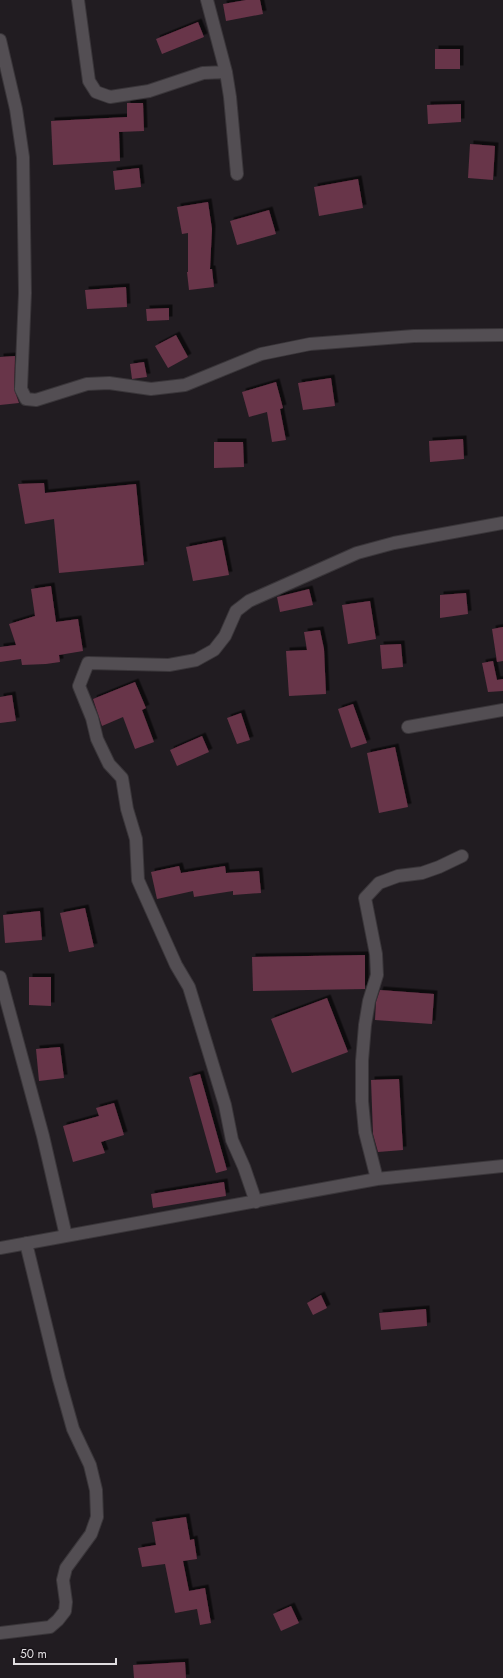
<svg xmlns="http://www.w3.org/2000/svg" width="503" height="1678" font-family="Jost,sans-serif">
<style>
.building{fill:#683449;filter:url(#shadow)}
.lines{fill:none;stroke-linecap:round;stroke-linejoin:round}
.street-casing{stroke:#3a363a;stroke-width:14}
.street{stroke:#534e53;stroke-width:12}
</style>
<defs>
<filter id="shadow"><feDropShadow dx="3.5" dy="-3.5" stdDeviation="0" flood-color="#0009"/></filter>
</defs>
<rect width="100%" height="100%" fill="#211c21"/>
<!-- building -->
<path class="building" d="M 246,0 L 260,0 L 263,14 L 226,21 L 223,4 Z
M 198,22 L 204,37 L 162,54 L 156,39 Z
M 435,49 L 460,49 L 460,69 L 435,69 Z
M 127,103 L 143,103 L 144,131 L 119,132 L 120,161 L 53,165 L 51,121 L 127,117 Z
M 461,104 L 461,122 L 428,124 L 427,105 Z
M 470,144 L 495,146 L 493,180 L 468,178 Z
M 139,168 L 141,187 L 115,190 L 113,171 Z
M 358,179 L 363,208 L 319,216 L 314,187 Z
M 208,202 L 212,229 L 210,269 L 212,269 L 214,287 L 189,290 L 187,272 L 188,272 L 188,233 L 182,234 L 177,207 Z
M 269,210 L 276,234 L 237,245 L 230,221 Z
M 126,287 L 127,307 L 87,309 L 85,290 Z
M 169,308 L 169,320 L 147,321 L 146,309 Z
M 176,335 L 188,357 L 168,368 L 155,346 Z
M 15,356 L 14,389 L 19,403 L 0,405 L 0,357 Z
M 144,362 L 147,377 L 132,379 L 130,364 Z
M 331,378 L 335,406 L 303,410 L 298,383 Z
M 276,382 L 283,408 L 280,409 L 286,440 L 272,442 L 267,412 L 249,417 L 242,392 Z
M 463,439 L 464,459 L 430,462 L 429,441 Z
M 214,442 L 243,442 L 244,467 L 214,468 Z
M 44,483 L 45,493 L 136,484 L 144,565 L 59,573 L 54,519 L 25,524 L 18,484 Z
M 222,540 L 229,575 L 193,581 L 186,547 Z
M 51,586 L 56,622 L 78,619 L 83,651 L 59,655 L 60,662 L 46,664 L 22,665 L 21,659 L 0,662 L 0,647 L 16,645 L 9,624 L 35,616 L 31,589 Z
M 309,589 L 313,605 L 280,612 L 277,597 Z
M 466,593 L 468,614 L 440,618 L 440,595 Z
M 370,601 L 376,639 L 348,644 L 342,605 Z
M 503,627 L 503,661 L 497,662 L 492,629 Z
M 320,630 L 324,649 L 326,694 L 289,696 L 286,651 L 307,650 L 304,632 Z
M 401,644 L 403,667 L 382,669 L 380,645 Z
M 493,661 L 497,680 L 503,679 L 503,691 L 488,692 L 482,663 Z
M 135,682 L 146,708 L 142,710 L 154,742 L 135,749 L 123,717 L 102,726 L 93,699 Z
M 12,695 L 16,721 L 0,723 L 0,697 Z
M 353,704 L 367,743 L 351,748 L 338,709 Z
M 241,713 L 250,740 L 237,744 L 227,718 Z
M 202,736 L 209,752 L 177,766 L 170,750 Z
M 395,747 L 408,807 L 379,813 L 367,753 Z
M 179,866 L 181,873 L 225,866 L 226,873 L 259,871 L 261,893 L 233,895 L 233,891 L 194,897 L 193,891 L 157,899 L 151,872 Z
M 85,908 L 94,947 L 69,952 L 60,913 Z
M 40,911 L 42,940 L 5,943 L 3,915 Z
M 365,955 L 365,989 L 253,991 L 252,957 Z
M 29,977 L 51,977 L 51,1006 L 29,1005 Z
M 380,990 L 434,994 L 432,1024 L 375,1020 L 376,1002 Z
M 327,998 L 348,1052 L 292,1073 L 271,1019 Z
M 60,1047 L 64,1078 L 39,1081 L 36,1049 Z
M 200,1074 L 227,1170 L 216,1173 L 189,1077 Z
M 399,1079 L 403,1150 L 378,1152 L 373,1134 L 371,1080 Z
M 114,1103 L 124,1135 L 101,1142 L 105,1153 L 73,1162 L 63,1126 L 99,1116 L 96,1108 Z
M 224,1182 L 226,1196 L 153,1208 L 151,1194 Z
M 321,1295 L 327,1308 L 313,1315 L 307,1303 Z
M 426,1309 L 427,1326 L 381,1330 L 379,1313 Z
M 186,1517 L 190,1540 L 194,1539 L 197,1559 L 183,1561 L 189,1591 L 205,1588 L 211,1623 L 200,1625 L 197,1609 L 175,1613 L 165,1564 L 142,1567 L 138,1548 L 156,1545 L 152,1522 Z
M 291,1606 L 299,1623 L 281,1631 L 273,1614 Z
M 185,1662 L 186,1678 L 134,1678 L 133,1665 Z"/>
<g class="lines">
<defs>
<path id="street" d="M 78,0 L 89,81 L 96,92 L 110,97 L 149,91 L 203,73 L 226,72
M 207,0 L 226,72 L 230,97 L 237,174
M 0,40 L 16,109 L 23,157 L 25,293 L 21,389 L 26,399 L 36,400 L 87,384 L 109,383 L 151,389 L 185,385 L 261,354 L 310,344 L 414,336 L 503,335
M 408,727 L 503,710
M 0,977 L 43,1136 L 66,1236
M 377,1179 L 365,1132 L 362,1101 L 362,1061 L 365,1025 L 369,1001 L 377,975 L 376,954 L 365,898 L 379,883 L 398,876 L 422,873 L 439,867 L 462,856
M 256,1202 L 244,1167 L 232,1140 L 225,1105 L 189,987 L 176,965 L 138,880 L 136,839 L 127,809 L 122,778 L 109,764 L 97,739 L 92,718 L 79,686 L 88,663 L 169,665 L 196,660 L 214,650 L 225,636 L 236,611 L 249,601 L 357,553 L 394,543 L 503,523
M 0,1248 L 377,1179 L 503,1166
M 0,1633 L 50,1627 L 58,1620 L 65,1611 L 66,1602 L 63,1580 L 66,1568 L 91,1534 L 97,1517 L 96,1490 L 90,1465 L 73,1429 L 59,1379 L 26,1243"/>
</defs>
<!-- street casing -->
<use href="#street" class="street-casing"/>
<!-- street -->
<use href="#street" class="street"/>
</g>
<!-- scale -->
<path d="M14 1658v6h102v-6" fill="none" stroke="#e1dee1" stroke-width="2"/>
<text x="20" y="1658" font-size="12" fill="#e1dee1" stroke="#181318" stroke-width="3" paint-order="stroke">50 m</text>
</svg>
